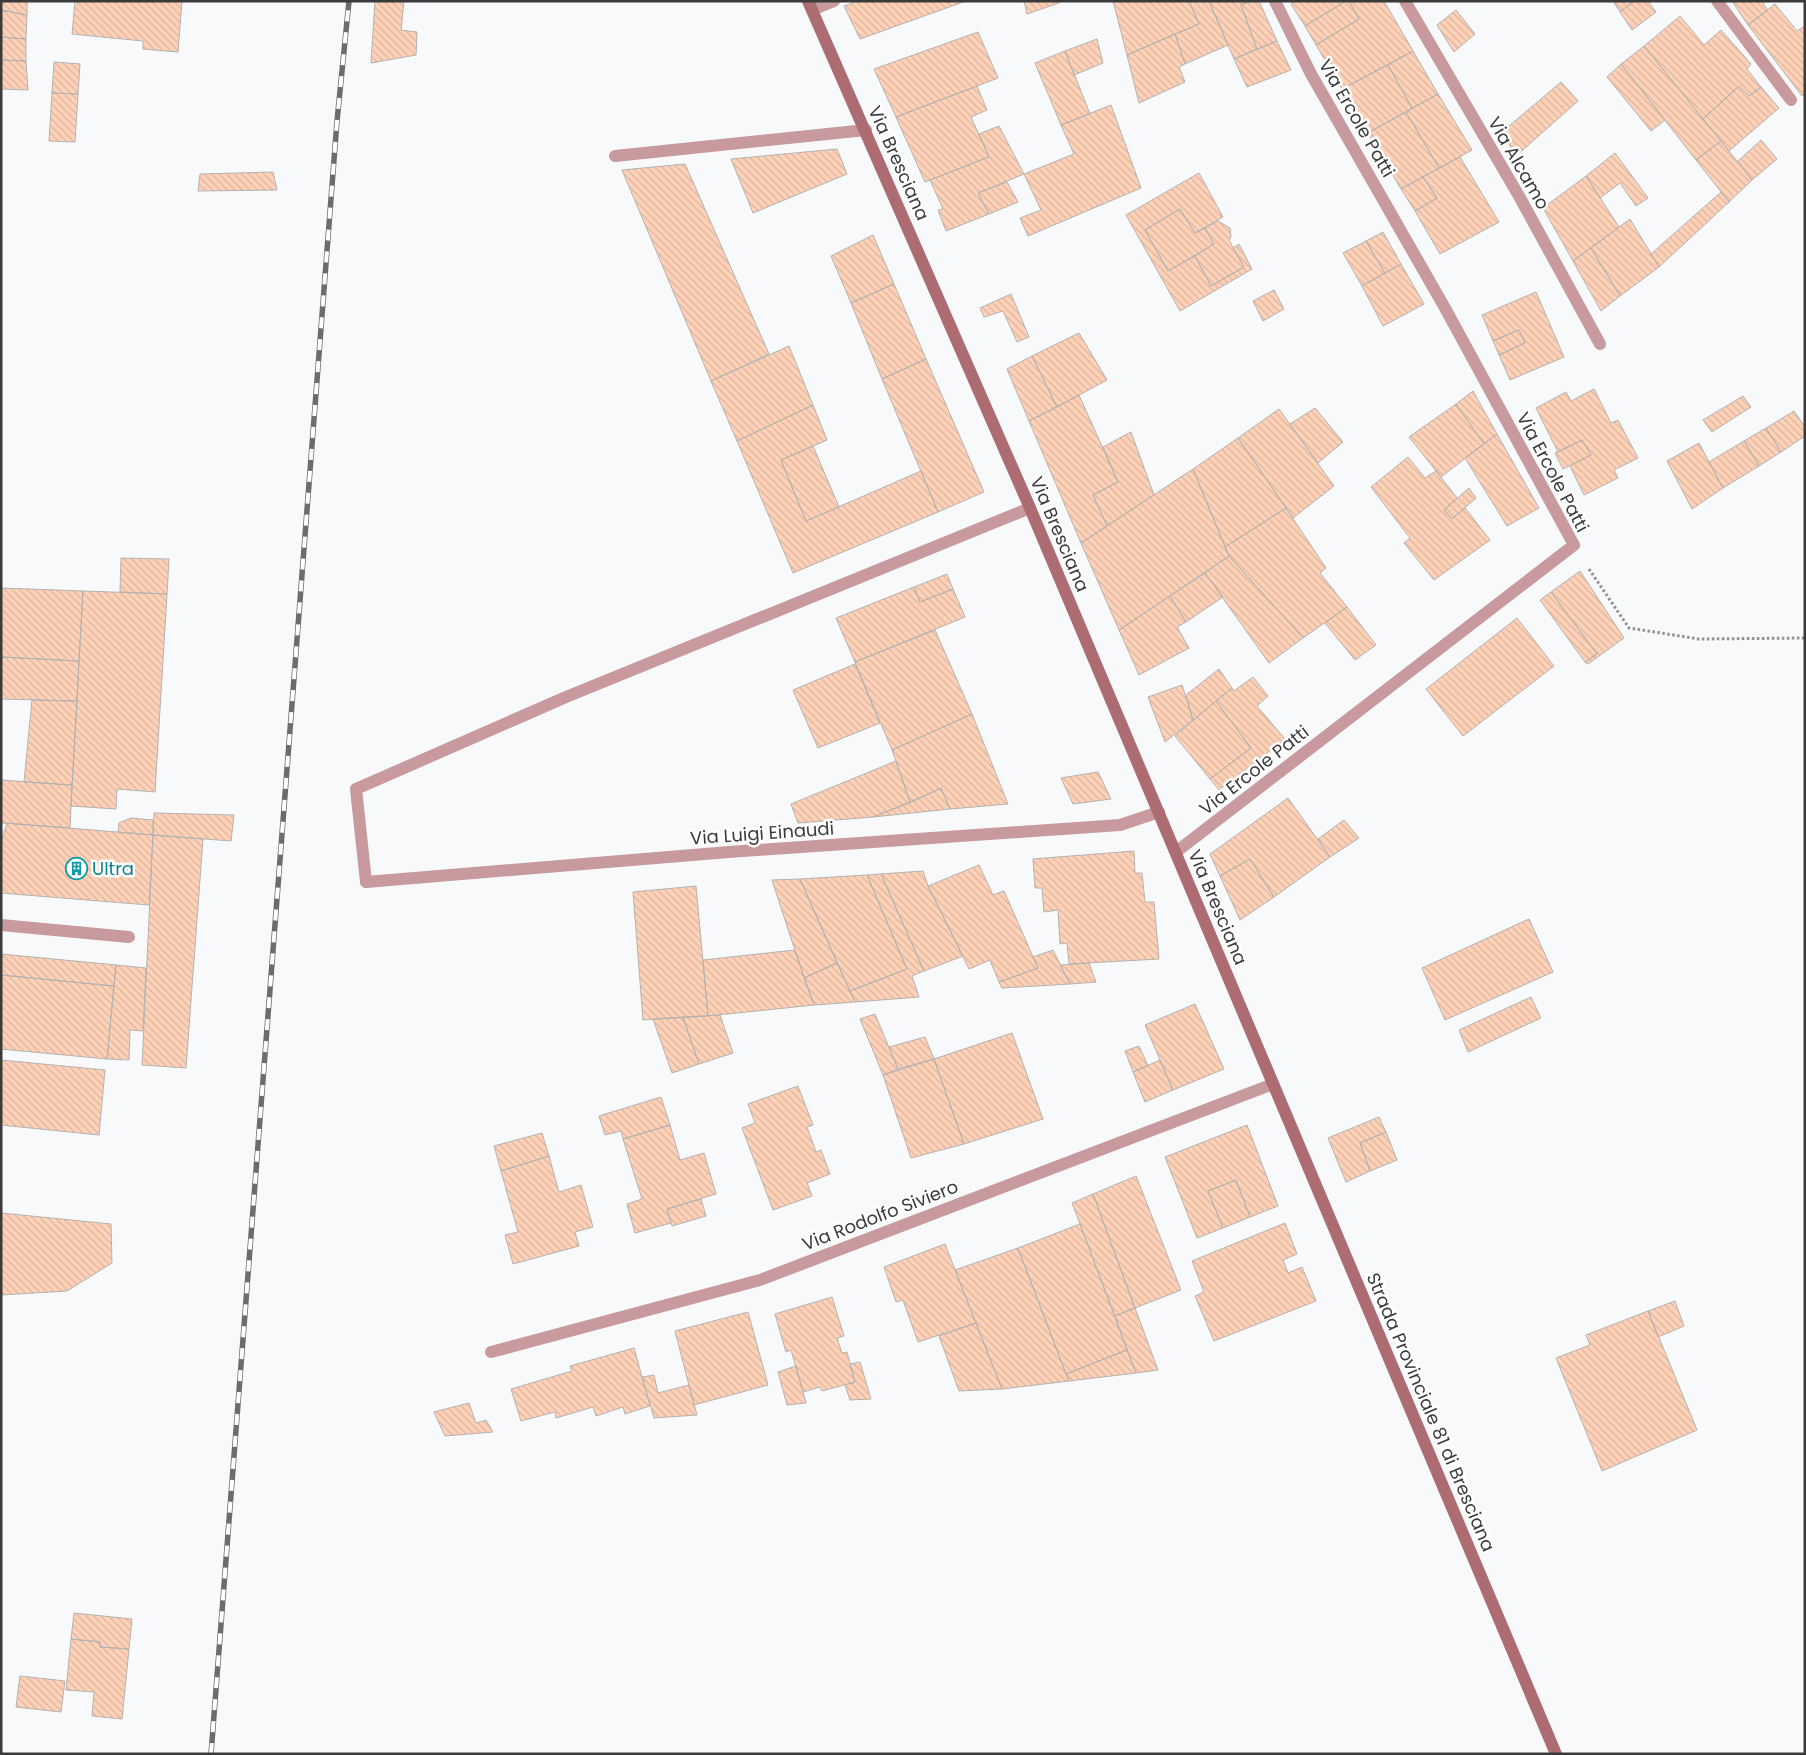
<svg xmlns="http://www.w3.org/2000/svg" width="1806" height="1755" font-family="Poppins,sans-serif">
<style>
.building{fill:url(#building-back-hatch);stroke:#b4b2b1}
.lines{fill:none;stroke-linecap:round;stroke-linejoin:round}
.path{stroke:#909192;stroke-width:3;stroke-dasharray:2.5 2.5;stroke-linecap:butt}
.service{stroke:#c89a9d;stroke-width:12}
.minor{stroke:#c89a9d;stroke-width:12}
.secondary{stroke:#ad6c72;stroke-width:12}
.rail-casing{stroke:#6b6c6d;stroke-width:5.5}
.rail{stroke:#fff;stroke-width:4;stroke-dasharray:11;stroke-linecap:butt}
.labels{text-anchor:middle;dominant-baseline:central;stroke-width:5;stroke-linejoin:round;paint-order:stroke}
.street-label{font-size:18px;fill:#3b3b3c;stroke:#fff}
.culture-label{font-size:18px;fill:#0d838f;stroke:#fff;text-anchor:start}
</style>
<defs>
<pattern id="building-back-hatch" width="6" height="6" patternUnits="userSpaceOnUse" patternTransform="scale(1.25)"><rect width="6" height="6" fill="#ffd2b8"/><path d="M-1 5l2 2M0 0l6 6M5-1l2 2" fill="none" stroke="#dbb59f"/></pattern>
</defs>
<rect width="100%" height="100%" fill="#f8f9fb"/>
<!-- building -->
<path class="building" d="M 1,1 L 27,1 L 27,15 L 1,10 Z
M 75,1 L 182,1 L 178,52 L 143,49 L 143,41 L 72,34 Z
M 375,1 L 404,1 L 401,30 L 417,32 L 416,55 L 371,63 Z
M 858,1 L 966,1 L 860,39 L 844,6 Z
M 1024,1 L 1059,1 L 1059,3 L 1027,14 Z
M 1113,1 L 1189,1 L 1199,24 L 1127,55 Z
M 1189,1 L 1209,1 L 1228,45 L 1185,64 L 1175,34 L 1199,24 Z
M 1209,1 L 1251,1 L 1241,5 L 1257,49 L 1234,59 Z
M 1251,1 L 1259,1 L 1277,41 L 1257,49 L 1241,5 Z
M 1295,1 L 1346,1 L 1305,26 L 1291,4 Z
M 1346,1 L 1349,1 L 1359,19 L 1316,45 L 1305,26 Z
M 1349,1 L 1384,1 L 1413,51 L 1342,89 L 1316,45 L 1359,19 Z
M 1613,1 L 1634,1 L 1620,12 Z
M 1634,1 L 1648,1 L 1656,12 L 1632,30 L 1620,12 Z
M 1732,1 L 1766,1 L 1763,4 L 1768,10 L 1748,25 Z
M 1775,4 L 1797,31 L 1805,26 L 1805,94 L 1802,96 L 1748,25 Z
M 1,10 L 27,15 L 26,39 L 1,37 Z
M 1456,10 L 1475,34 L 1454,52 L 1437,25 Z
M 1680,16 L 1704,45 L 1721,30 L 1751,64 L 1747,69 L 1761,87 L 1749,96 L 1739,86 L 1703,119 L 1644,46 Z
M 978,32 L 998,78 L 896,117 L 874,69 Z
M 1175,34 L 1185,64 L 1179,67 L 1185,82 L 1139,103 L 1127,55 Z
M 1,37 L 26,39 L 26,61 L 1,60 Z
M 1097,39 L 1103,63 L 1074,75 L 1065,51 Z
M 1277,41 L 1291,70 L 1247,87 L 1234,59 Z
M 1644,46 L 1721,141 L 1696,160 L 1621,64 Z
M 1065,51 L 1090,114 L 1061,125 L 1035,63 Z
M 1413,51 L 1438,94 L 1412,108 L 1388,65 Z
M 1,60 L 26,61 L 28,90 L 1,89 Z
M 54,62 L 80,64 L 78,94 L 52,93 Z
M 1621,64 L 1665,120 L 1651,131 L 1607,77 Z
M 1388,65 L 1412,108 L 1368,133 L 1342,89 Z
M 1561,82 L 1578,101 L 1516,156 L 1502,132 Z
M 977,86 L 987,110 L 971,117 L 989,157 L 925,182 L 896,117 Z
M 1739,86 L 1749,96 L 1761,87 L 1779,108 L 1729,151 L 1703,119 Z
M 52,93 L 78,94 L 75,142 L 49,141 Z
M 1438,94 L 1472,150 L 1439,168 L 1406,112 Z
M 1111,105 L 1141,188 L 1028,236 L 1020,218 L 1041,210 L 1024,174 L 1074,154 L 1061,125 Z
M 1406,112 L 1439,168 L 1401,189 L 1368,133 Z
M 999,126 L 1024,174 L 978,193 L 989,214 L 946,231 L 938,210 L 943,209 L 930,180 L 989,157 L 979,134 Z
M 1761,140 L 1777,159 L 1752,180 L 1738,161 Z
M 1721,141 L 1752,180 L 1729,202 L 1696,160 Z
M 837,149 L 847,174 L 753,213 L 731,159 Z
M 1615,153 L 1648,198 L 1636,206 L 1620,183 L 1600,198 L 1586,176 Z
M 1460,157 L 1499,222 L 1440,254 L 1415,211 L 1437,198 L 1423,177 Z
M 685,164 L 769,354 L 711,381 L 622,170 Z
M 273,172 L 277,190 L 198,191 L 200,174 Z
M 1199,173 L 1223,217 L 1195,233 L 1180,209 L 1145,230 L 1168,271 L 1195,256 L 1211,286 L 1244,267 L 1233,248 L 1239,244 L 1252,269 L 1180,311 L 1126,215 Z
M 1586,176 L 1619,227 L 1573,261 L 1543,208 Z
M 1423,177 L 1437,198 L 1415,211 L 1401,189 Z
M 1007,182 L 1018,202 L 989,214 L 978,193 Z
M 1721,192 L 1729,202 L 1659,267 L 1651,254 Z
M 1180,209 L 1195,233 L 1205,228 L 1214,244 L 1168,271 L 1145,230 Z
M 1630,219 L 1659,267 L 1620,296 L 1591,248 Z
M 1218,221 L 1230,228 L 1231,236 L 1229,240 L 1244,267 L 1211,286 L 1195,256 L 1214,244 L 1205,228 Z
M 1383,232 L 1401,264 L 1385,273 L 1366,241 Z
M 873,235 L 894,284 L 851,303 L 831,256 Z
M 1366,241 L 1385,273 L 1362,286 L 1343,253 Z
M 1591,248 L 1620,296 L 1601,311 L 1573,261 Z
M 1401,264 L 1424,304 L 1383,326 L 1362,286 Z
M 894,284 L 926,359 L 882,379 L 851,303 Z
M 1274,290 L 1284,309 L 1263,321 L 1253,301 Z
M 1536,292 L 1564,357 L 1510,380 L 1499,355 L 1525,343 L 1519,330 L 1493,341 L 1482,315 Z
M 1011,294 L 1029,337 L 1017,342 L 1003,311 L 984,317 L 980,308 Z
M 1519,330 L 1525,343 L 1499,355 L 1493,341 Z
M 1079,333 L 1107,380 L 1057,407 L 1032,356 Z
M 789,346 L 813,405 L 737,441 L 711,381 Z
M 1032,356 L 1057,407 L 1029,421 L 1007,369 Z
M 926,359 L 984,492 L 938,512 L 882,379 Z
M 1594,389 L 1611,423 L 1618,420 L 1638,458 L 1614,470 L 1618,478 L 1584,495 L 1570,466 L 1591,455 L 1582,440 L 1558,452 L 1536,408 L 1566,392 L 1571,401 Z
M 1473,391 L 1497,434 L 1484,444 L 1456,404 Z
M 1079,395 L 1118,482 L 1093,495 L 1107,526 L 1081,543 L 1029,421 Z
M 1743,396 L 1751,407 L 1712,432 L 1703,420 Z
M 1456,404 L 1484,444 L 1441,477 L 1409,437 Z
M 813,405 L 827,440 L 781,460 L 806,521 L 921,471 L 938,512 L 793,573 L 737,441 Z
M 1315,408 L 1343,442 L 1318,463 L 1290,424 Z
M 1279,409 L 1334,486 L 1293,518 L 1238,438 Z
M 1794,411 L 1805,427 L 1805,436 L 1781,452 L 1766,428 Z
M 1766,428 L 1781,452 L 1759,466 L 1744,441 Z
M 1131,432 L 1154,495 L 1107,526 L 1093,495 L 1118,482 L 1103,447 Z
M 1497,434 L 1539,508 L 1507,526 L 1465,458 Z
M 1238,438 L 1286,508 L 1225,547 L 1193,469 Z
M 1582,440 L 1591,455 L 1563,469 L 1555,453 Z
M 1744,441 L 1759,466 L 1723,488 L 1709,462 Z
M 1699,443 L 1723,488 L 1692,509 L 1667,461 Z
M 813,446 L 839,507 L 806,521 L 781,460 Z
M 1408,457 L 1425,478 L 1436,471 L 1457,498 L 1444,510 L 1452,519 L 1465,508 L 1490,540 L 1434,580 L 1404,543 L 1410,538 L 1371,487 Z
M 1193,469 L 1229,556 L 1119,630 L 1081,543 Z
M 1469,488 L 1476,498 L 1452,519 L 1444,510 Z
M 1286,508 L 1326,568 L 1320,573 L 1347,607 L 1303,638 L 1229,556 L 1225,547 Z
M 1229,556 L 1303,638 L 1269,663 L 1205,573 Z
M 121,558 L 169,559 L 167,594 L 120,592 Z
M 1580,571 L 1624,638 L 1588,664 L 1585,662 L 1597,654 L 1551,592 Z
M 1205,573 L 1223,597 L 1186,622 L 1170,596 Z
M 947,574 L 953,589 L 920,602 L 914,587 Z
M 914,587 L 920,602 L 953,589 L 965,617 L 855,662 L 836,618 Z
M 1,588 L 83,591 L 79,661 L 1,657 Z
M 83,591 L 167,594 L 155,792 L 117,789 L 116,809 L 71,806 Z
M 1551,592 L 1597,654 L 1585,662 L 1540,600 Z
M 1170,596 L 1186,622 L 1177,627 L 1189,648 L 1139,675 L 1119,630 Z
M 1347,607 L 1376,645 L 1355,660 L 1325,623 Z
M 1517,618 L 1554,666 L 1463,736 L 1426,689 Z
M 935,630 L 972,714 L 892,750 L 855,662 Z
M 1,657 L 79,661 L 77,701 L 1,699 Z
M 855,664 L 880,723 L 818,748 L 793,690 Z
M 1219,669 L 1232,688 L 1193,720 L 1186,695 Z
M 1253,677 L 1268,696 L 1257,706 L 1285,739 L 1219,790 L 1210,779 L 1251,748 L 1216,701 L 1232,688 L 1234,691 Z
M 1182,685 L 1193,720 L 1165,742 L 1148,697 Z
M 32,700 L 77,701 L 72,785 L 24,782 Z
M 1216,701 L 1251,748 L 1210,779 L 1175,736 Z
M 972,714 L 1008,804 L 950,809 L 941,788 L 910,802 L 892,750 Z
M 896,761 L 910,802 L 873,817 L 798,823 L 791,804 Z
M 1098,772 L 1111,799 L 1073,804 L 1061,778 Z
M 1,780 L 72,785 L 70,828 L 1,823 Z
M 941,788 L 950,809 L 873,817 L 914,801 Z
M 1288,798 L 1330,857 L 1274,897 L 1250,859 L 1220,876 L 1210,854 Z
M 154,813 L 234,815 L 231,841 L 153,835 Z
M 131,818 L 153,820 L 153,835 L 118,832 L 119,823 Z
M 1344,820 L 1359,838 L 1330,857 L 1318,839 Z
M 7,823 L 153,835 L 149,905 L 1,893 L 1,842 Z
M 153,835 L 203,839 L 186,1068 L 142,1065 Z
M 1134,851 L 1135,873 L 1142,873 L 1145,902 L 1154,902 L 1159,959 L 1069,964 L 1067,943 L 1060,944 L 1058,910 L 1044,912 L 1042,888 L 1035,888 L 1033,859 Z
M 1250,859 L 1274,897 L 1240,920 L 1220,876 Z
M 979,865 L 993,895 L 1004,891 L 1038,968 L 999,982 L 990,960 L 969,969 L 928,886 Z
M 923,871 L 928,886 L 963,956 L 924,971 L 881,874 Z
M 881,874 L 924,971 L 912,976 L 919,997 L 855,1002 L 850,991 L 907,969 L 867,875 Z
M 867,875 L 907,969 L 850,991 L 800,879 Z
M 800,879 L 837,963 L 804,978 L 772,880 Z
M 696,886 L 708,1016 L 643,1020 L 633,892 Z
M 1529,919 L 1553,972 L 1445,1020 L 1422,968 Z
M 795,950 L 814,1005 L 708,1016 L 703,960 Z
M 1053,950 L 1070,984 L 1002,988 L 999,982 L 1038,968 L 1033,957 Z
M 1,954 L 116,965 L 114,986 L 1,975 Z
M 837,963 L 855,1002 L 814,1005 L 804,978 Z
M 1089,963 L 1096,982 L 1070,984 L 1060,965 Z
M 116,965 L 146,968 L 143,1031 L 130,1030 L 129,1060 L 107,1059 Z
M 1,975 L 114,986 L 107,1059 L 1,1049 Z
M 1531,997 L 1541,1018 L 1468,1052 L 1459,1030 Z
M 1195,1004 L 1224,1069 L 1173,1090 L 1145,1025 Z
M 875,1014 L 898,1069 L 883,1075 L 860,1019 Z
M 720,1015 L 733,1053 L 699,1064 L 683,1017 Z
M 683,1017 L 699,1064 L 672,1073 L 653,1019 Z
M 1012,1033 L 1043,1119 L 964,1144 L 934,1059 Z
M 925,1037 L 934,1059 L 898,1069 L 889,1047 Z
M 1139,1046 L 1148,1066 L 1133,1072 L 1125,1051 Z
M 934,1059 L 964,1144 L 911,1158 L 883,1075 Z
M 1,1060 L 105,1070 L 99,1135 L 1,1125 Z
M 1160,1060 L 1173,1090 L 1145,1102 L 1133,1072 Z
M 798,1086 L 813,1125 L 807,1127 L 816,1152 L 821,1150 L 830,1174 L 807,1183 L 812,1196 L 773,1210 L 742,1128 L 755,1123 L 748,1104 Z
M 661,1097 L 670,1125 L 623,1139 L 621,1131 L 605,1135 L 599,1116 Z
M 1379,1117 L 1386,1132 L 1360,1143 L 1370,1171 L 1346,1182 L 1328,1138 Z
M 670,1125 L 680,1160 L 704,1153 L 716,1194 L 667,1209 L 671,1223 L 635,1233 L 627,1204 L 642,1199 L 623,1139 Z
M 1247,1125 L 1278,1206 L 1250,1217 L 1236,1180 L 1208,1191 L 1223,1228 L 1197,1238 L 1165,1157 Z
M 1386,1132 L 1397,1160 L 1370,1171 L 1360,1143 Z
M 542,1133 L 549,1156 L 501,1171 L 494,1146 Z
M 549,1156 L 559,1192 L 581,1185 L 593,1227 L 575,1232 L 579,1246 L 513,1264 L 505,1235 L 518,1232 L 501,1171 Z
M 1136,1176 L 1181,1290 L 1135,1308 L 1093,1194 Z
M 1236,1180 L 1250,1217 L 1223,1228 L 1208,1191 Z
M 1093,1194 L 1135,1308 L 1115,1316 L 1072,1203 Z
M 701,1199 L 706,1216 L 672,1226 L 667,1209 Z
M 1,1213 L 111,1224 L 112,1263 L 67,1291 L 1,1295 Z
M 1285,1223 L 1297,1254 L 1283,1260 L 1288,1273 L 1302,1267 L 1316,1301 L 1214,1341 L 1195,1296 L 1204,1292 L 1192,1261 Z
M 1080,1224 L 1127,1350 L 1066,1374 L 1018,1248 Z
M 945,1244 L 976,1323 L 918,1342 L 903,1300 L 896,1302 L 884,1267 Z
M 1018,1248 L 1066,1374 L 1069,1381 L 1002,1389 L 955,1270 Z
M 832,1297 L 844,1336 L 837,1338 L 842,1353 L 847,1352 L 855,1382 L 822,1391 L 820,1387 L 803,1392 L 791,1350 L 786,1352 L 775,1314 Z
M 1675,1301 L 1684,1326 L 1658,1337 L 1648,1311 Z
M 1135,1308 L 1158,1370 L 1136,1373 L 1115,1316 Z
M 1648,1311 L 1697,1430 L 1602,1471 L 1556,1358 L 1590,1345 L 1586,1335 Z
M 748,1312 L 768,1385 L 694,1405 L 675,1331 Z
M 976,1323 L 1002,1389 L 959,1391 L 939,1336 Z
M 634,1348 L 650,1406 L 625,1414 L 623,1407 L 596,1416 L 593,1407 L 556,1418 L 555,1412 L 521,1421 L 511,1389 L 572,1371 L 570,1366 Z
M 1127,1350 L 1136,1373 L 1069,1381 L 1066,1374 Z
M 860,1362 L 871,1399 L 850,1400 L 845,1385 L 855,1382 L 850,1364 Z
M 796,1366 L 806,1403 L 787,1405 L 778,1372 Z
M 654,1375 L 658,1393 L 689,1385 L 697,1415 L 654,1418 L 642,1377 Z
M 469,1403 L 476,1423 L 486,1420 L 493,1432 L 445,1436 L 434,1412 Z
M 74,1613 L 132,1619 L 129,1649 L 100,1647 L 100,1642 L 71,1639 Z
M 71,1639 L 100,1642 L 100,1647 L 129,1649 L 122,1719 L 92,1716 L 94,1692 L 66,1690 Z
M 20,1676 L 65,1681 L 61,1712 L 16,1707 Z"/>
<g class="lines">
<!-- path -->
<path class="path" d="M 1589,569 L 1629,628 L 1699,639 L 1805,638"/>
<!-- service -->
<path class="service" d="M 366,882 L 356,789 L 566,697 L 1030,508
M 1,925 L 129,937"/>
<!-- minor -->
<path class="minor" d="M 1405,1 L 1519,196 L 1600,344
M 1717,1 L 1791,100
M 812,10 L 834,1
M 615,156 L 866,130
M 1176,852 L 1574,545 L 1445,308 L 1311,74 L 1275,1
M 366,882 L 729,852 L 1120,825 L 1159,812
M 491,1352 L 760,1280 L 1273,1084"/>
<!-- secondary -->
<path class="secondary" d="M 808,1 L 1030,508 L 1556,1754"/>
<defs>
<path id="rail" d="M 211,1754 L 337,121 L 349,1"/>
</defs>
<!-- rail casing -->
<use href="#rail" class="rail-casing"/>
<!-- rail -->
<use href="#rail" class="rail"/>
</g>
<!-- icons -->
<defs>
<symbol id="building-ring" viewBox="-11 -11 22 22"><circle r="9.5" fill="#fff" stroke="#0f9aa8" stroke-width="1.5"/><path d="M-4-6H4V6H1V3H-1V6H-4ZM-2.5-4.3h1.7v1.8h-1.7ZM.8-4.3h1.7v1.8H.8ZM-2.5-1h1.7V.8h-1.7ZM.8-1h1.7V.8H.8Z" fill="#0f9aa8"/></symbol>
</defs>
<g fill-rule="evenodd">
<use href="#building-ring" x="64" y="856" width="25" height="25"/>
</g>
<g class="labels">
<!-- street labels -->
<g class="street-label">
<text transform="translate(1357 118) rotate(60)">Via Ercole Patti</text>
<text transform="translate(899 163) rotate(66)">Via Bresciana</text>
<text transform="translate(1519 163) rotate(60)">Via Alcamo</text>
<text transform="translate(1553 472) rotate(62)">Via Ercole Patti</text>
<text transform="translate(1060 534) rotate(67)">Via Bresciana</text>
<text transform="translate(1254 770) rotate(-38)">Via Ercole Patti</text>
<text transform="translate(762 833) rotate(-4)">Via Luigi Einaudi</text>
<text transform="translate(1218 907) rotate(67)">Via Bresciana</text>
<text transform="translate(880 1215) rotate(-21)">Via Rodolfo Siviero</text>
<text transform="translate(1431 1412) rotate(67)">Strada Provinciale 81 di Bresciana</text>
</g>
<!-- culture labels -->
<g class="culture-label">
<text x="92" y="868">Ultra</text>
</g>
</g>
<!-- border -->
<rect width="1806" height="1755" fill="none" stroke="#3b3b3c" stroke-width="5"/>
</svg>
